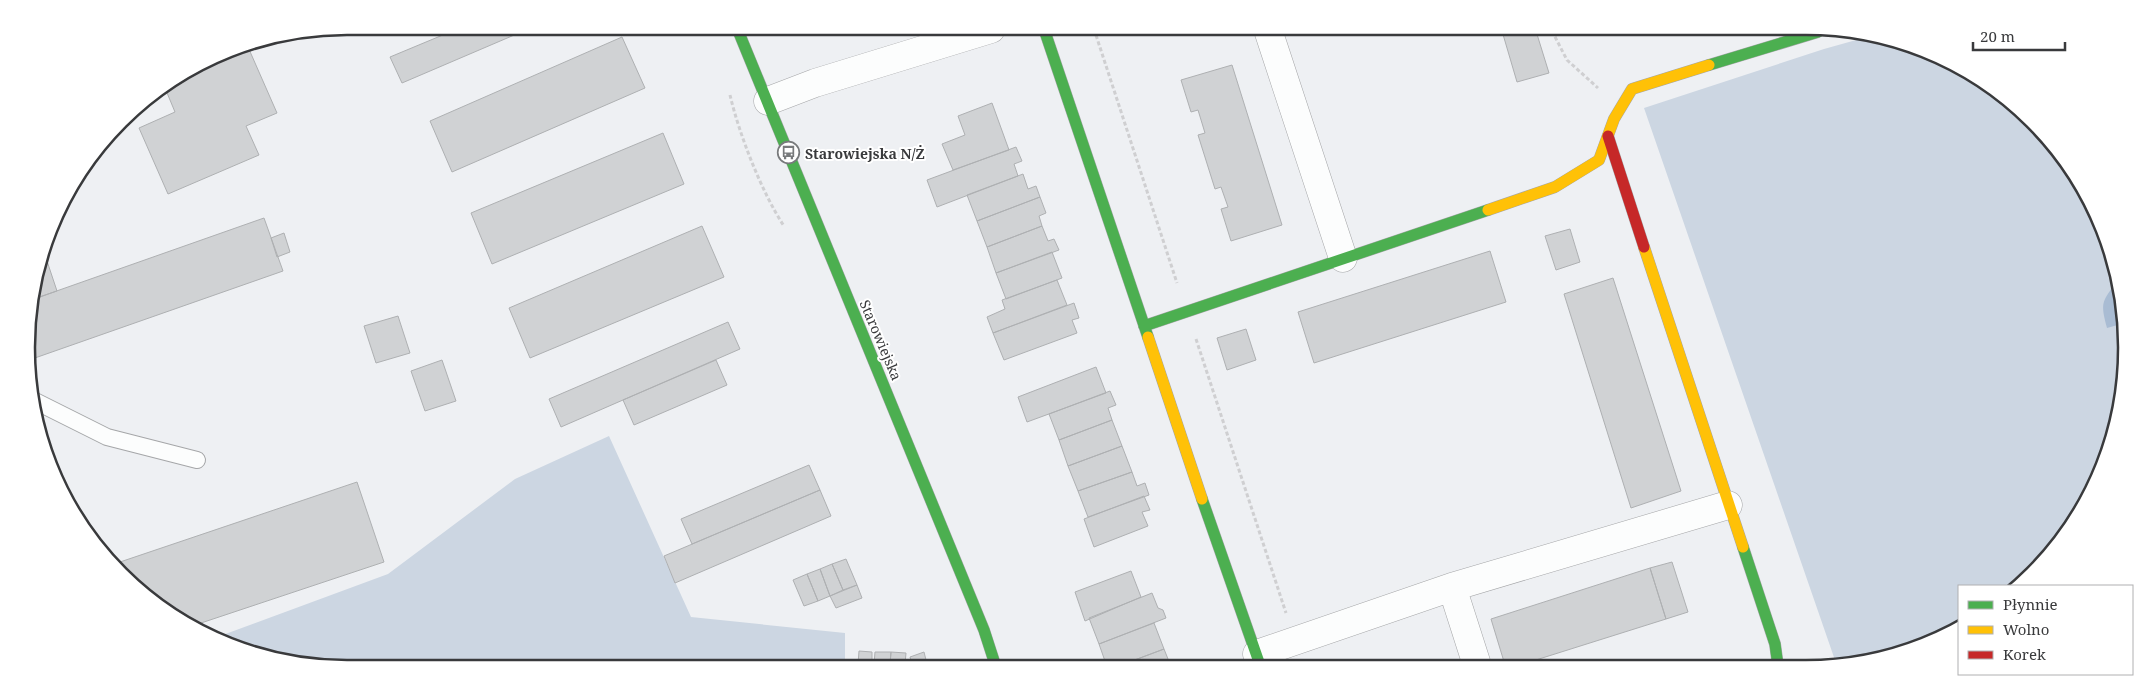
<svg xmlns="http://www.w3.org/2000/svg" width="2153" height="695" font-family="'Noto Serif',serif">
<style>
.green{fill:#ccd6e2}
.water{fill:#a9bcd3}
.building{fill:#d0d2d4;stroke:#aeb0b2}
.lines{fill:none;stroke-linecap:round;stroke-linejoin:round}
.lane-casing{stroke:#a5a6a8;stroke-width:18}
.street-casing{stroke:#a5a6a8;stroke-width:29}
.fast-casing{stroke:#a5a6a8;stroke-width:12}
.slow-casing{stroke:#a5a6a8;stroke-width:12}
.jam-casing{stroke:#a5a6a8;stroke-width:12}
.path{stroke:#cfcfd1;stroke-width:3;stroke-dasharray:4 2.5;stroke-linecap:butt}
.lane{stroke:#fcfdfd;stroke-width:16}
.street{stroke:#fcfdfd;stroke-width:28}
.fast{stroke:#4caf50;stroke-width:11}
.slow{stroke:#ffc107;stroke-width:11}
.jam{stroke:#c62828;stroke-width:11}
.labels{text-anchor:middle;dominant-baseline:central;stroke-width:4;stroke-linejoin:round;paint-order:stroke}
.poi-label{font-size:14px;font-weight:bold;fill:#393a3c;stroke:#fff;text-anchor:start}
.street-label{font-size:14px;fill:#393a3c;stroke:#fff}
.rim{fill:none;stroke:#393a3c;stroke-width:2.5}
</style>
<rect width="100%" height="100%" fill="#eef0f3"/>
<!-- green -->
<path class="green" d="M 1874,35 L 1984,81 L 2073,169 L 2121,285 L 2121,410 L 2084,508 L 2032,575 L 2017,586 L 1959,586 L 1959,627 L 1948,635 L 1848,666 L 1837,666 L 1644,108 L 1824,49 Z
M 609,436 L 691,617 L 845,633 L 845,664 L 285,663 L 220,636 L 388,574 L 515,479 Z"/>
<!-- water -->
<path class="water" d="M 2118,280 L 2121,285 L 2121,324 L 2107,328 C 2100,301 2102,302 2118,280 Z"/>
<!-- building -->
<path class="building" d="M 462,27 L 533,27 L 402,83 L 390,57 Z
M 1141,30 L 1155,30 L 1142,34 Z
M 1502,31 L 1536,31 L 1549,73 L 1517,82 Z
M 622,37 L 645,88 L 452,172 L 430,121 Z
M 248,47 L 277,113 L 246,126 L 259,155 L 168,194 L 139,128 L 175,112 L 165,88 L 190,72 Z
M 1232,65 L 1282,225 L 1231,241 L 1221,209 L 1228,207 L 1221,187 L 1215,189 L 1198,135 L 1205,133 L 1198,110 L 1191,112 L 1181,80 Z
M 992,103 L 1009,150 L 953,170 L 942,144 L 965,135 L 958,116 Z
M 663,133 L 684,184 L 492,264 L 471,213 Z
M 1016,147 L 1022,161 L 1014,164 L 1018,176 L 937,207 L 927,180 Z
M 1023,174 L 1028,189 L 1036,186 L 1040,197 L 977,221 L 967,195 Z
M 1040,197 L 1046,213 L 1039,216 L 1042,226 L 987,247 L 977,221 Z
M 264,218 L 283,271 L 32,359 L 29,306 L 31,300 Z
M 702,226 L 724,277 L 530,358 L 509,308 Z
M 1042,226 L 1048,241 L 1054,239 L 1059,250 L 996,273 L 987,247 Z
M 1570,229 L 1580,262 L 1556,270 L 1545,236 Z
M 284,233 L 290,252 L 277,257 L 271,238 Z
M 1490,251 L 1506,302 L 1314,363 L 1298,312 Z
M 1052,252 L 1062,278 L 1006,299 L 996,273 Z
M 45,255 L 57,291 L 31,300 L 44,256 Z
M 1613,278 L 1681,491 L 1631,508 L 1564,294 Z
M 1057,280 L 1067,305 L 993,333 L 987,317 L 1005,309 L 1002,300 Z
M 1074,303 L 1079,318 L 1072,320 L 1077,333 L 1004,360 L 993,333 Z
M 398,316 L 410,353 L 376,363 L 364,326 Z
M 728,322 L 740,349 L 561,427 L 549,399 Z
M 1246,329 L 1256,360 L 1227,370 L 1217,338 Z
M 442,360 L 456,401 L 425,411 L 411,371 Z
M 716,360 L 727,385 L 634,425 L 623,400 Z
M 1096,367 L 1106,393 L 1027,422 L 1018,397 Z
M 1110,391 L 1116,405 L 1108,408 L 1112,420 L 1059,440 L 1049,414 Z
M 1112,420 L 1122,446 L 1068,466 L 1059,440 Z
M 1122,446 L 1132,472 L 1078,491 L 1068,466 Z
M 809,465 L 820,490 L 692,544 L 681,519 Z
M 1132,472 L 1137,486 L 1145,483 L 1149,495 L 1088,517 L 1078,491 Z
M 357,482 L 384,562 L 195,625 L 169,615 L 117,563 Z
M 820,490 L 831,516 L 675,583 L 664,556 Z
M 1144,496 L 1150,510 L 1142,512 L 1148,526 L 1094,547 L 1084,519 Z
M 846,559 L 857,585 L 843,590 L 832,564 Z
M 1672,562 L 1688,612 L 1666,619 L 1650,568 Z
M 832,564 L 843,590 L 830,596 L 820,569 Z
M 1650,568 L 1666,619 L 1520,665 L 1505,665 L 1491,619 Z
M 820,569 L 830,596 L 818,601 L 807,574 Z
M 1131,571 L 1141,597 L 1085,621 L 1075,592 Z
M 807,574 L 818,601 L 804,606 L 793,580 Z
M 857,585 L 862,598 L 836,608 L 830,596 Z
M 1152,593 L 1158,608 L 1163,610 L 1166,618 L 1099,644 L 1089,618 Z
M 1154,623 L 1164,649 L 1124,664 L 1106,664 L 1099,644 Z
M 1164,649 L 1170,664 L 1124,664 Z
M 859,651 L 872,652 L 872,664 L 858,664 Z
M 875,652 L 891,652 L 890,664 L 874,664 Z
M 891,652 L 906,653 L 905,664 L 890,664 Z
M 924,652 L 927,664 L 912,664 L 910,657 Z"/>
<g class="lines">
<defs>
<path id="lane" d="M 35,401 L 107,437 L 197,460"/>
<path id="street" d="M 1268,30 L 1343,258
M 768,101 L 815,83 L 991,29
M 1452,587 L 1477,665
M 1257,654 L 1452,587 L 1728,505"/>
<path id="fast" d="M 737,28 L 984,630 L 995,664
M 1044,29 L 1148,337
M 1709,65 L 1818,32
M 1144,326 L 1488,210
M 1202,499 L 1260,665
M 1743,547 L 1775,644 L 1778,666"/>
<path id="slow" d="M 1488,210 L 1555,187 L 1599,160 L 1614,119 L 1632,89 L 1709,65
M 1644,247 L 1743,547
M 1148,337 L 1202,499"/>
<path id="jam" d="M 1608,136 L 1644,247"/>
</defs>
<!-- lane casing -->
<use href="#lane" class="lane-casing"/>
<!-- street casing -->
<use href="#street" class="street-casing"/>
<!-- fast casing -->
<use href="#fast" class="fast-casing"/>
<!-- slow casing -->
<use href="#slow" class="slow-casing"/>
<!-- jam casing -->
<use href="#jam" class="jam-casing"/>
<!-- path -->
<path class="path" d="M 1094,29 L 1177,283
M 1552,31 L 1567,60 L 1598,88
M 730,95 C 739,134 762,193 784,226
M 1196,339 L 1286,613
M 2121,355 L 2119,349 L 2121,349"/>
<!-- lane -->
<use href="#lane" class="lane"/>
<!-- street -->
<use href="#street" class="street"/>
<!-- fast -->
<use href="#fast" class="fast"/>
<!-- slow -->
<use href="#slow" class="slow"/>
<!-- jam -->
<use href="#jam" class="jam"/>
</g>
<!-- icons -->
<defs>
<symbol id="bus-ring" viewBox="-11 -11 22 22"><circle r="9.5" fill="#fff" stroke="#787a7c" stroke-width="1.5"/><path d="M-5-6H5V4H4V6H2V4H-2V6H-4V4H-5ZM-3.5-4V0h7V-4ZM-3.5 1.2v1.5H-2V1.2ZM2 1.2v1.5H3.5V1.2Z" fill="#787a7c"/></symbol>
</defs>
<g fill-rule="evenodd">
<use href="#bus-ring" x="776" y="140" width="25" height="25"/>
</g>
<g class="labels">
<!-- poi labels -->
<g class="poi-label">
<text x="805" y="153">Starowiejska N/Ż</text>
</g>
<!-- street labels -->
<g class="street-label">
<text transform="translate(881 340) rotate(67)">Starowiejska</text>
</g>
</g>
<!-- crop -->
<path d="M0 0H2153V695H0ZM347 35H1806A312 312 0 0 1 2118 347V348A312 312 0 0 1 1806 660H347A312 312 0 0 1 35 348V347A312 312 0 0 1 347 35Z" fill="#fff" fill-rule="evenodd"/>
<path class="rim" d="M347 35H1806A312 312 0 0 1 2118 347V348A312 312 0 0 1 1806 660H347A312 312 0 0 1 35 348V347A312 312 0 0 1 347 35Z"/>
<!-- legend -->
<rect x="1958" y="585" width="175" height="90" fill="#ffffff" stroke="#b0b0b1"/>
<rect x="1968" y="601" width="25" height="8" fill="#4caf50" stroke="#b0b0b1"/>
<text x="2003" y="610" font-size="15" fill="#393a3c">Płynnie</text>
<rect x="1968" y="626" width="25" height="8" fill="#ffc107" stroke="#b0b0b1"/>
<text x="2003" y="635" font-size="15" fill="#393a3c">Wolno</text>
<rect x="1968" y="651" width="25" height="8" fill="#c62828" stroke="#b0b0b1"/>
<text x="2003" y="660" font-size="15" fill="#393a3c">Korek</text>
<!-- scale -->
<path d="M1973 42v8h92v-8" fill="none" stroke="#393a3c" stroke-width="2.5"/>
<text x="1980" y="42" font-size="15" fill="#393a3c" stroke="#ffffff" stroke-width="4" paint-order="stroke">20 m</text>
</svg>
